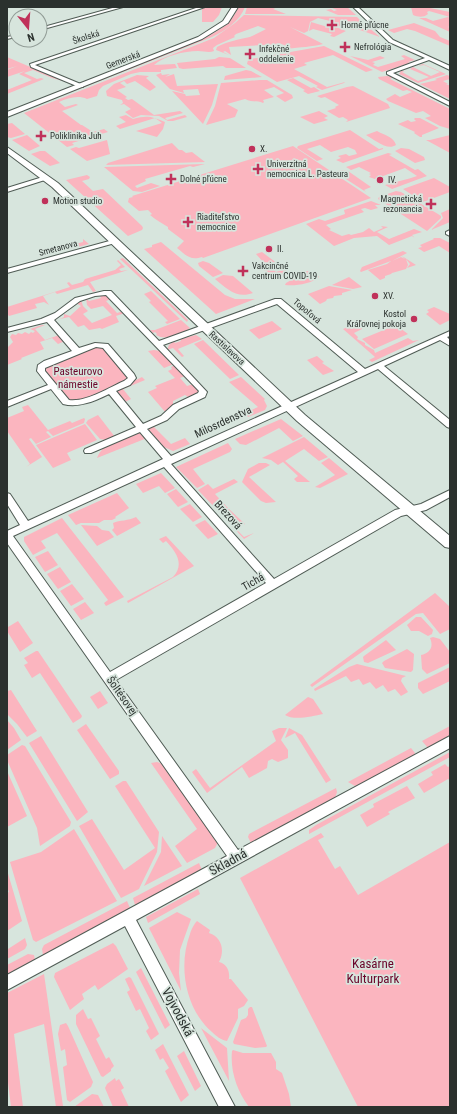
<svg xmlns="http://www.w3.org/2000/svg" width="457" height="1114" font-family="'Roboto Condensed',sans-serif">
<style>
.green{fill:#fbb5bf}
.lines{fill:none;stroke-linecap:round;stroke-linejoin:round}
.minor-casing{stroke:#505c55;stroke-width:2}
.tertiary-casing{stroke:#505c55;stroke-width:2}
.minor{fill:#fff;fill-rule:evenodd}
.tertiary{fill:#fff;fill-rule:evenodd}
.poi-dot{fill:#c0315a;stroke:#d7e5dd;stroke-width:1.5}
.labels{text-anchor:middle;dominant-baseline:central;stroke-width:3.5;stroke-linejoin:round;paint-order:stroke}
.far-poi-label{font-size:9px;fill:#2b312e;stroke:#d7e5dd;text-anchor:start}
.far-street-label{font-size:9px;fill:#2b312e;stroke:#d7e5dd}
.park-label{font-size:11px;fill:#6b042a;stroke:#d7e5dd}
.street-label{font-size:11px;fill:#2b312e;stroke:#d7e5dd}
.near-street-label{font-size:13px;fill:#2b312e;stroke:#d7e5dd}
.near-park-label{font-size:13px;fill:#6b042a;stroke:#d7e5dd}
</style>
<rect width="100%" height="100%" fill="#d7e5dd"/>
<!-- green -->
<path class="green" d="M 206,7 L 222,7 L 219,15 L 213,22 L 202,22 L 202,9 Z
M 238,7 L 245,7 C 240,21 225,31 212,37 L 36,106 L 204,38 C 218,31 233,23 238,7 Z
M 247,7 L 278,7 L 273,9 L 286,14 L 245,14 Z
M 336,7 L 347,7 L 356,15 L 338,15 L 326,10 L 331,9 L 334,11 L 337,10 L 332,8 Z
M 411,7 L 425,7 L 450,12 L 450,17 L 429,11 L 427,12 L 428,14 C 423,18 418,17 413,15 Z
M 244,15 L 357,17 L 366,26 L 361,28 L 368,27 L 380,37 L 357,29 L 354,30 L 336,25 L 338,23 L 318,18 L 310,22 L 308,31 L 304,33 L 290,27 L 323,44 C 313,47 299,47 288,49 L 284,45 L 281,44 L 229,47 L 231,55 L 225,51 L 223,52 L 229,55 L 216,50 L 217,47 C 226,42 236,40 245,38 C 252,37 260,32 266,29 L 258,26 L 236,34 L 234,36 L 235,37 L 217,45 L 213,48 L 214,51 C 209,53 204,51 198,51 C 184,51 164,56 154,65 L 175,64 L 177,68 L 161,70 L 161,72 L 140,72 L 131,74 L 103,86 L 99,90 L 97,96 L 87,99 C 78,95 68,98 59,102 L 65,107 L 76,104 L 78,105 L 62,111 L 81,125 L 82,125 L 93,132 L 104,129 L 108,132 L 72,143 L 74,145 L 67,147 L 24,113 L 214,38 L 235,23 Z
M 448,17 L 450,18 L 449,25 L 450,26 L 448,27 L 450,28 L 450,32 L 419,18 L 426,18 L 433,21 Z
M 311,22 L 331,28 L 333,26 L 346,31 L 334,37 L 330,36 L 332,34 L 313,29 L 309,31 Z
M 414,23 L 435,31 L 440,37 L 450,41 L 450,46 L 415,31 L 407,29 L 394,33 L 388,30 Z
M 324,46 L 373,70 L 366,72 L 333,55 L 304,63 L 307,65 L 294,69 L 327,87 L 345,82 L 344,83 L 322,90 L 316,87 L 318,86 L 299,76 L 277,82 L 247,64 L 248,60 L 251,59 Z
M 404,55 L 415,60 L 408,62 L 410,63 L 382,72 L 350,56 L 368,60 L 380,56 L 385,58 L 372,62 L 375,63 L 373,65 L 378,67 L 405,59 L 401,56 Z
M 7,57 L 63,81 L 52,78 L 33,70 L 24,73 L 37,79 L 41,78 L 44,79 L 7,94 L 7,90 L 32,80 L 19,74 L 25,71 L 7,77 L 7,70 L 17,66 L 7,69 Z
M 219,57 L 230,58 L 246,68 L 226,68 L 223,66 L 183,69 L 179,68 L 177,63 L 215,59 Z
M 423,64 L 446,74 L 418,83 L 399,74 L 401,71 L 405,71 L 402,72 L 418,81 L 429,77 L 410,69 L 413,67 L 431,76 L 440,72 L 424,65 L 418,66 Z
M 246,70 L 251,71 L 262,77 L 224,80 L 225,76 Z
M 161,73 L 162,75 L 170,74 L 165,77 L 174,74 L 177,86 L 218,84 L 212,105 L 203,124 L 172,91 L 185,94 L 186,96 L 200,95 L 198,89 L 183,90 L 184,93 L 170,89 L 156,75 Z
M 137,75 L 149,76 L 146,78 L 156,87 L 150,91 L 135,81 L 127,84 L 124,81 L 120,83 L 126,87 L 117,90 L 127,97 L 125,98 L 128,100 L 132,99 L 154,115 L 180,111 L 183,113 L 165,118 L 167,120 L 185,115 L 187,117 L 173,121 L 168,121 L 159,116 L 141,115 L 133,118 L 125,112 L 131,109 L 124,104 L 120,105 L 123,103 L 122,100 L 107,96 L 106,91 L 114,84 Z
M 447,75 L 450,76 L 450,79 L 443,81 L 448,84 L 446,85 L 450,85 L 450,99 L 420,84 L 437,80 L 435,79 Z
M 387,76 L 393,77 L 390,79 L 450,109 L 450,129 L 440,126 L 425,118 L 431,116 L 423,111 L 416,113 L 388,101 L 386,99 L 395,94 L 400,97 L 412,92 L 407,90 L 403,91 L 379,79 L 378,77 Z
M 293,78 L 311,88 L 314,87 L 320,91 L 308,94 L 303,91 L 305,90 L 287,80 Z
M 260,80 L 267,80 L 292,95 L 293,98 L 285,102 L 276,96 L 284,93 L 274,87 L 264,90 L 274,97 L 263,100 L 264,102 L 263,103 C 257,100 252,103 245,99 L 227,104 L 238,110 L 235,117 L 206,125 L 215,106 L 221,83 Z
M 353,86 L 388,104 L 390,108 L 346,122 L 348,120 L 343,117 L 339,118 L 327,111 L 336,108 L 335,107 L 339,105 L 325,97 L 321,98 L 317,96 L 347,87 Z
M 319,111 L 328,116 L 324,118 L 328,120 L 314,124 L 300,117 Z
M 126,115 L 133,119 C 148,115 152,117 165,122 L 163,129 L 157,137 L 136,131 L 162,123 L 155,118 L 120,129 L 116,126 L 126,122 L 119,117 Z
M 415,118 L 420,118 L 439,128 L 422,135 L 422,137 L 420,137 L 414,133 L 415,132 L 398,124 L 408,120 L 411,122 L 416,121 L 414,119 Z
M 12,123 L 25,134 L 11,138 L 7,137 L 7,124 Z
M 350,130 L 379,149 L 383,148 L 383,149 L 343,163 L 336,160 L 341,158 L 338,156 L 346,154 L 349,156 L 357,154 L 355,150 L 348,147 L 331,152 L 320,145 L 307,149 L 323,159 L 317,161 L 297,148 L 298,146 Z
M 377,131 C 384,135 394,137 396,145 C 387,151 375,140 366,135 Z
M 27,135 L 40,146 L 29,151 L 12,140 Z
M 450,135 L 450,153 L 426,140 L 430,140 Z
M 107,140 L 110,154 L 87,161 L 70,149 L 76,147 L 79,148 Z
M 172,143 L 179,150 L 182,150 L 186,153 L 192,152 L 205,162 L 106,165 L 108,163 Z
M 293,146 L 371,198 L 203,258 L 202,257 C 190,261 186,255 177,248 L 184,241 L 168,229 L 168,227 C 162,223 156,220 150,215 L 152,214 L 148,210 L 139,211 L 128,202 L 129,198 L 133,197 L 132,196 Z
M 401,148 L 409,149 L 424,157 L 425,160 L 415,163 L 395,151 Z
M 40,151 L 45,151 L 60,163 L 50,166 L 31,154 Z
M 388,153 L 392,154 L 389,155 L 415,170 L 418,169 L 427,176 L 392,189 L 385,185 C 397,181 407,180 417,176 L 405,168 L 375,179 L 369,177 L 371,175 L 369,174 L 371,173 L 359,167 L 351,170 L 346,167 Z
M 205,164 L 193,167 L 190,166 L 145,179 L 146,181 L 135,186 L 137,188 L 151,183 L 160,186 L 142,192 L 133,191 L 104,167 Z
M 342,170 L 348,171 L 371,187 L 364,190 L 366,192 L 335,172 Z
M 87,175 L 90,177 L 89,179 L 82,181 L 93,191 L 103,189 L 142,226 L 143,228 L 142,230 L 128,236 L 66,180 Z
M 434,178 L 450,187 L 450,192 L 423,202 L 403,189 Z
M 396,191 L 401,192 L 438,214 L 441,216 L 441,218 L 427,231 L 378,199 L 379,197 Z
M 371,201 L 381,205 L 375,205 L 378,208 L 371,210 L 365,208 L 361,209 L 364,212 L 326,225 L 331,229 L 329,230 L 342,236 L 349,234 L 351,235 L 363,232 L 369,228 L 374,232 L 383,228 L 381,226 L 388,227 L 377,232 L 389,239 L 414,229 L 422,232 L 412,235 L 415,238 L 412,236 L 389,245 L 377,236 L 354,238 L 334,246 L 306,224 L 319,219 L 325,221 L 345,214 L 344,210 Z
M 450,209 L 450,222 L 431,230 L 443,218 L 441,213 Z
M 433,238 L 440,238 L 450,243 L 450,253 L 439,246 L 424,252 L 418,248 L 422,247 L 420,245 L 434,239 Z
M 83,239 L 89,244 L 40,257 L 39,254 L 83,242 Z
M 161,242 L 225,295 L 235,299 L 255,299 L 216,314 L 144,249 L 152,247 L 152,245 Z
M 403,251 L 407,253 L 392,261 L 401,257 L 405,259 L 402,256 L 416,265 L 407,268 L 410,264 L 406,259 L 408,265 L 406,269 L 392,273 L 391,274 L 385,276 L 385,278 L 380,280 L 368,270 L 387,264 L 391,261 L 361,272 L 360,271 L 362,267 Z
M 262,252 L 274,261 L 275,262 L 268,265 L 276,272 L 286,269 L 288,273 C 278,281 270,274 260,268 L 260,266 L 265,264 L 256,254 Z
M 123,258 L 188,320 L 187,322 L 120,259 Z
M 118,260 L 125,267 L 119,269 L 121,271 L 128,270 L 90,282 L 96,291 L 93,292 L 88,285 L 57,294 L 55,292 L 43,296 L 49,305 L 44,302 L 35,304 L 37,308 L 9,316 L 7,313 L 7,307 L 70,287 L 67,283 L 69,282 L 72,285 L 83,282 L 85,279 L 115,270 L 121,265 L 117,261 Z
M 203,261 L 209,263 L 223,273 L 213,277 L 199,266 L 198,263 Z
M 307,271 L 315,272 L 319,277 C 311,284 296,286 285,285 L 286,283 Z
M 223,275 L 233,276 L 253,293 C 237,299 227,289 215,279 Z
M 349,277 L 362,287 L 353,289 L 332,285 Z
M 329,286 L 352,290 L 342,293 L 342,295 L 334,296 L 333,298 L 327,299 L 326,301 L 320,304 L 308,294 Z
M 151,291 L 180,319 L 167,324 L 165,322 L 168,321 L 149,302 L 151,301 L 144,294 Z
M 99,294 L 108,295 L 111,299 L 106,301 L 117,313 L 123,311 L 125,313 L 116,316 L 119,322 L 102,329 L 100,328 L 89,330 L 84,325 L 78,327 L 69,317 L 60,319 L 64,317 L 64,314 L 70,316 L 81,306 L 76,303 L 81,300 L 83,306 L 88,311 L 83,314 L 92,323 L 112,315 L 103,306 L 91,309 L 87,305 L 86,298 L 89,301 L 101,298 Z
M 434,307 L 450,314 L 450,320 L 440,325 L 426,314 L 429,312 L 427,310 Z
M 181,320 L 190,328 C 181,335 166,341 156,335 L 157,334 L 155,332 L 153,333 L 150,330 L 155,330 Z
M 364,320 L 367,322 L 361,327 L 362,329 L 354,333 L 358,337 L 357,339 L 365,343 L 365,345 L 374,350 L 375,353 L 408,338 L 413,341 L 419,340 L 372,362 L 369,360 L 375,357 L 343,329 Z
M 272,321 L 282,329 L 259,339 L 249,330 Z
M 42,325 L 45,325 L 35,329 L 45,340 L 59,335 L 65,341 L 58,344 L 52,338 L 40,342 L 44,349 L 21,358 L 22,359 L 7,365 L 7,348 L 13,342 L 10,337 L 12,334 L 16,335 L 18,333 L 22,334 L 25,332 L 29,334 L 31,332 L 33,333 L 35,331 L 30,329 Z
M 396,325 L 408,334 L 374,349 L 362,339 Z
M 196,335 L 202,339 L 178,349 L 184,356 L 182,357 L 173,348 L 167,350 L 169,345 L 174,341 L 175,343 L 181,341 L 180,339 Z
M 203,340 L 239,375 L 230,379 L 194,344 Z
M 102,345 L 132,378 L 79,402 L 70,403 L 41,367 L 43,365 Z
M 154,350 L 160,351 L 174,364 L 164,368 L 148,351 Z
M 317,356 L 324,362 L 322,363 L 334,371 L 323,375 L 307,360 Z
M 175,365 L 185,376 L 180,378 L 187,386 L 193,384 L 202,393 L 197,395 L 195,394 L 188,397 L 185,395 L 173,401 L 173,406 L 168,409 L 166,413 L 148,392 L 157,388 L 155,386 L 175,378 L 168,371 L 172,369 L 171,367 Z
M 142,377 L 145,380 L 123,389 L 131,399 L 125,402 L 117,393 L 118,389 Z
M 241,377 L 265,399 L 264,400 L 267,406 L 265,410 L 248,417 L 245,413 L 258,407 L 229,382 Z
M 28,405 L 48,430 L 70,421 L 72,423 L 84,418 L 85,419 L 84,423 L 53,436 L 48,431 L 46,432 L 51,437 L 36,444 L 31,438 L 29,439 L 42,457 L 26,467 L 30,464 L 7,431 L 7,418 L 24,411 L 22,407 Z
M 98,415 L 115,437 L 106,440 L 100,439 L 86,423 L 88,420 Z
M 281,419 L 303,436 L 293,441 L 279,428 L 246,445 L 240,444 L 235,439 Z
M 85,424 L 97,440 L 67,453 L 71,460 L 53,468 L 36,445 Z
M 153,426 L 171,444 L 185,438 L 190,444 L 173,451 L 164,447 L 149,430 L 149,427 Z
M 137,432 L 142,433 L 147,438 L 97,458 C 103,442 123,438 137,432 Z
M 304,437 L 328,457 L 319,461 L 304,449 L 285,461 L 310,482 L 297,482 L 294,479 L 298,476 L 283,462 L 278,465 L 271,460 L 262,458 Z
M 228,443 L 232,449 L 230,452 L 193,469 L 205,484 L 197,488 L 176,467 Z
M 329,458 L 348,474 L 320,488 L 315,487 L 335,475 L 321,463 Z
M 259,463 L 266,463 L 270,465 L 249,477 L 276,502 L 266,503 L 261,501 L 242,482 L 248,469 Z
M 161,473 L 175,488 L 165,493 L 159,486 L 143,493 L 136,484 Z
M 234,479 L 238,482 L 215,494 L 228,508 L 219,512 L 198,490 L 208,484 L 213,489 Z
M 176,489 L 188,502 L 178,507 L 167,494 Z
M 117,493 L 129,508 L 115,517 L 116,518 L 112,520 L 104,520 L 99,523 L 81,523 L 76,525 L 68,515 Z
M 190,504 L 202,517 L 193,522 L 180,509 Z
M 229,509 L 245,524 L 236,529 L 244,537 L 254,533 L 244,539 L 221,514 Z
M 136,517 L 141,523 L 117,536 L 112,530 L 114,528 L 113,523 C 120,520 128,521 136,517 Z
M 62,518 L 69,527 L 124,597 L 106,606 L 104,603 L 108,600 L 57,533 L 41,541 L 46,548 L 33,555 L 24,541 L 24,537 Z
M 205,520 L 218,534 L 208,539 L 195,525 Z
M 81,525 L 97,526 L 102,530 L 109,531 L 114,537 L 97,546 Z
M 166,536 L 194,566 L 128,603 L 127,601 L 173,577 C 185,564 176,552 166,541 L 163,543 L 159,539 Z
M 48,551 L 58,565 L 45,572 L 35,557 Z
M 60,567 L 71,582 L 58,589 L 47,574 Z
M 72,584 L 84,599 L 71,606 L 60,591 Z
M 435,593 L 450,607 L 450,629 L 440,634 L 423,613 L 416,614 L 312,687 L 310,685 Z
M 85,602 L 94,613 L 81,620 L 73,609 Z
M 416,617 L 421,617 L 433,630 L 432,634 L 428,636 L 419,631 L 411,631 L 407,625 Z
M 18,621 L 33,643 L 20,652 L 7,631 L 8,627 Z
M 433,637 L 440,639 L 450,652 L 450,663 L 427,674 L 422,669 L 421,655 C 430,653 434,647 430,638 Z
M 386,640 L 396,650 L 368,663 L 364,662 L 363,657 L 364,656 Z
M 407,649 L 414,654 L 413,670 L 411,672 L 385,668 L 382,663 L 384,661 Z
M 36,651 L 38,651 L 82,716 L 81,718 L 73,723 L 40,673 L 32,678 L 24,665 L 28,663 L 24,658 Z
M 357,664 L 406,676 L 402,678 L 401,681 L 408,692 L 401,696 L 395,689 L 388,692 L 383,685 L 376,689 L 370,682 L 363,685 L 359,679 L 351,682 L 346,676 L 315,691 L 314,689 L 349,667 Z
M 450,667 L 450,681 L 423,694 L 418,688 L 418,683 Z
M 11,690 L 37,731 L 27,737 L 17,724 L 7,714 L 7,691 Z
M 100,691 L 108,703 L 98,709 L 90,697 Z
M 308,697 L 313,699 L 323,714 C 313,716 294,721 285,715 Z
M 7,720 L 14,728 L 21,740 L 7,750 Z
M 86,724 L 119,771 L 119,774 L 110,779 L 77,730 Z
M 450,726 L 450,736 L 428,748 L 422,741 Z
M 279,728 L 287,728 L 281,740 L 288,750 L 288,758 L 278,762 L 272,759 L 268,761 L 267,768 L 249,778 L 242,767 L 207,793 L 192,772 L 196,769 L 210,788 L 276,741 L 272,731 Z
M 289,728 L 302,735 L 331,780 L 326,783 L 295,733 L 285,738 Z
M 41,736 L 88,812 L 77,821 L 29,743 Z
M 22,745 L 25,746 L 71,822 L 70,826 L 40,846 L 37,828 L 7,760 L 7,755 Z
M 411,748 L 415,753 L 414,755 L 360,784 L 355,786 L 348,782 Z
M 450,752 L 450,757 L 309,834 L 309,830 L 316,825 Z
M 157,762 L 163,764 L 218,842 L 215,848 L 187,863 L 175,846 L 197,829 L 151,763 Z
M 445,764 L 448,767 L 450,766 L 450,780 L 448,779 L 424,793 L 418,784 L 433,775 L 431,772 Z
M 7,771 L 27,816 L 7,827 Z
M 123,781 L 126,781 L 159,832 L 157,852 L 139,889 L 121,898 L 79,826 L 92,819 L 124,870 L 155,848 L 115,786 Z
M 407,786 L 415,798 L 388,812 L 390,814 L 367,827 L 360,815 L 374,807 L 373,804 Z
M 336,788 L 337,792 L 335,798 L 251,843 L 248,837 L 249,834 Z
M 74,829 L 117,901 L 36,942 L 33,940 L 10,862 L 41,852 Z
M 321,833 L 324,837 L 318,840 L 335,869 L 340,866 L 358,895 L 450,842 L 450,1107 L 358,1107 L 240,878 Z
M 162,836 L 182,866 L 144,886 L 161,852 Z
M 199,863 L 202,870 L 135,905 L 133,898 Z
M 7,870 L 22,921 L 7,931 L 7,893 L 9,892 L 7,887 Z
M 198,889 L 200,894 L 148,923 L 146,917 Z
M 127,901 L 130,908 L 43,955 L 42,949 L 44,945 Z
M 177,912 L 191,919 L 180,950 L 179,973 L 181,991 L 149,928 Z
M 197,921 L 210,930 L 209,933 C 222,937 225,951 219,962 C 227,964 230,971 229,979 L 231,979 L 248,1000 L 244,1006 L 238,1009 L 238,1018 L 227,1041 C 221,1040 216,1036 212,1032 C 185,1009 178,966 190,934 C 191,930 194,924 197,921 Z
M 25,938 L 27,945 L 25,949 L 7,959 L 7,948 L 8,949 Z
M 113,943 L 116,946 L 128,969 L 98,990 L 95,985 L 82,994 L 84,999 L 70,1010 L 54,977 L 55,973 Z
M 28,954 L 34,955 L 35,960 L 7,975 L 7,965 Z
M 141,968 L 170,1025 L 165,1029 L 136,972 Z
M 44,974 L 63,1106 L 56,1107 L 44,1024 L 14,1034 L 23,1107 L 11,1107 L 7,1074 L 7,993 Z
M 129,977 L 131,978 L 159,1034 L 151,1040 L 146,1031 L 149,1028 L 140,1009 L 136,1011 L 127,992 L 130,990 L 125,979 Z
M 250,1007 L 252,1007 L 267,1046 L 266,1047 L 255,1048 L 234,1044 L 233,1042 L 241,1020 L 246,1018 L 248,1015 L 248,1009 Z
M 83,1009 L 88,1019 L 91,1018 L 100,1036 L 96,1039 L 106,1059 L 109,1057 L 114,1066 L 111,1069 L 111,1071 L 103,1077 L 101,1076 L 76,1024 L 76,1015 Z
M 66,1023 L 68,1026 L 93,1082 L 91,1087 L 70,1102 L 67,1100 L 63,1067 L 67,1065 L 65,1049 L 61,1051 L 58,1034 L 60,1025 Z
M 201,1028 L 227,1048 L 229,1081 Z
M 163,1044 L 189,1095 L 181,1102 L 165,1071 L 169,1068 L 163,1058 L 160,1060 L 155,1050 Z
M 233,1050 L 243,1053 L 271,1053 L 276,1062 L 276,1069 L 282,1073 L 289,1094 L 291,1107 L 249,1107 C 237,1091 230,1071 232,1051 Z
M 184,1051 L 201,1086 L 195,1091 L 177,1056 Z
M 115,1078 L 116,1081 L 119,1079 L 124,1088 L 121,1090 L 129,1107 L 113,1107 L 105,1088 L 107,1084 Z
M 92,1094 L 98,1095 L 104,1107 L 74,1107 Z"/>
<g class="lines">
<defs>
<path id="minor" d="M 116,7 L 123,7 L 40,30 L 40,28 Z
M 199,7 L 205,7 L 35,65 L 83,85 L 83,87 L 79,87 L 31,67 L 30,64 Z
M 353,7 L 358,7 L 393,40 L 450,66 L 450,70 L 429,60 L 393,73 L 450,102 L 450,106 L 387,74 L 387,72 L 425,58 L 389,42 Z
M 16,35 L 16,37 L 7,39 L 7,37 Z
M 46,176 L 49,178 L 48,179 L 7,192 L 7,188 Z
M 450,230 L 450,236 L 446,234 L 446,232 Z
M 113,240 L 115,241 L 115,243 L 7,273 L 7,269 Z
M 104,291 L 111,291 L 159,341 L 275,299 L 281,299 L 365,369 L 450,331 L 450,336 L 447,337 L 450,340 L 450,346 L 440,340 L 384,366 L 450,420 L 450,428 L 447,427 L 378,369 L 171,464 L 274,579 L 395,510 L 421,504 L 450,490 L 450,497 L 426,510 L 401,516 L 116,680 L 238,850 L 450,736 L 450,748 L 136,920 L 235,1107 L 219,1107 L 125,926 L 7,990 L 7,975 L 227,856 L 7,543 L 7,531 L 20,525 L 7,504 L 7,493 L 10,494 L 28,521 L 163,459 L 140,432 L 91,453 L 85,453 L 84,451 L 85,449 L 136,427 L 109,394 C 95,401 79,408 63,404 L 51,389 L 7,407 L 7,401 L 48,385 L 37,371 L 38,365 L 44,361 L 72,351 L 47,322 L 7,332 L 7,328 L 41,319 L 55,313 L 75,298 ZM 106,295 L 199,391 L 198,393 L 173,405 L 161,416 L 143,424 L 116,391 L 130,385 L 136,378 L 134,374 L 108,344 L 95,343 L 79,348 L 54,320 L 80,301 L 95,296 ZM 277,304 L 358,372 L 171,456 L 147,429 L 167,420 L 179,409 L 205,397 L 207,392 L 163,345 ZM 96,347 L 103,348 L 128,378 L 124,381 C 108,388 87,402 69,400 L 45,371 L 45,368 ZM 164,467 L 266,583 L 110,672 L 13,536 Z"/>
<path id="tertiary" d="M 232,7 L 238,7 L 228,23 L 202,39 L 7,117 L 7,112 L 198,37 L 223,21 Z
M 7,147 L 58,183 L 305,415 L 450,536 L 450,548 L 445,547 L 297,421 L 52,187 L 7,153 Z"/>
</defs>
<!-- minor casing -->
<use href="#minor" class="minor-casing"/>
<!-- tertiary casing -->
<use href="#tertiary" class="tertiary-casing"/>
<!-- minor -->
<use href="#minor" class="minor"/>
<!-- tertiary -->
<use href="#tertiary" class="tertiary"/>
</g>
<!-- markers -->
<g class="poi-dot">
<path d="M330 19h4v4h4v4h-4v4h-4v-4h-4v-4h4z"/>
<path d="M343 41h4v4h4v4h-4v4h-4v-4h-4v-4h4z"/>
<path d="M248 48h4v4h4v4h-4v4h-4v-4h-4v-4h4z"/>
<path d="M39 130h4v4h4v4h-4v4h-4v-4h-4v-4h4z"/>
<circle cx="252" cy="149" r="4"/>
<path d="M256 163h4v4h4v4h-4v4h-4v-4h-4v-4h4z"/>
<path d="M169 173h4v4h4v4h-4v4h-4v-4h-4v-4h4z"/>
<circle cx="380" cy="180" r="4"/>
<circle cx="45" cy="201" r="4"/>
<path d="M429 198h4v4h4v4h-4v4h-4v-4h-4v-4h4z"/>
<path d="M186 216h4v4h4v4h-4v4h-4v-4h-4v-4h4z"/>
<circle cx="269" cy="249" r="4"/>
<path d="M241 265h4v4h4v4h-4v4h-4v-4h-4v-4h4z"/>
<circle cx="375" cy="296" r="4"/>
<circle cx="414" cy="319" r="4"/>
</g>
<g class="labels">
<!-- far-poi labels -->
<g class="far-poi-label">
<text x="341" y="25">Horné pľúcne</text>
<text x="354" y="47">Nefrológia</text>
<text x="259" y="49">Infekčné<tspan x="259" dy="10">oddelenie</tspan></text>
<text x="50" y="136">Poliklinika Juh</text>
<text x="260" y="149">X.</text>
<text x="267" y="164">Univerzitná<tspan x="267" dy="10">nemocnica L. Pasteura</tspan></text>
<text x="180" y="179">Dolné pľúcne</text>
<text x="388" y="180">IV.</text>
<text x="422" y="199" text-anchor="end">Magnetická<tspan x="422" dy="10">rezonancia</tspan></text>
<text x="53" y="201">Motion studio</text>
<text x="197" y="217">Riaditeľstvo<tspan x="197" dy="10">nemocnice</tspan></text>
<text x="277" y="249">II.</text>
<text x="252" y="266">Vakcinčné<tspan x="252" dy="10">centrum COVID-19</tspan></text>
<text x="383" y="296">XV.</text>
<text x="406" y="314" text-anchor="end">Kostol<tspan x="406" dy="10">Kráľovnej pokoja</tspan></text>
</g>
<!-- far-street labels -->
<g class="far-street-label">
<text transform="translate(86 37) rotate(-18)">Školská</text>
<text transform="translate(123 60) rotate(-21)">Gemerská</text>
<text transform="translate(58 248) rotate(-15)">Smetanova</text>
<text transform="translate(307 311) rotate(40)">Topoľová</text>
<text transform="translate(227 348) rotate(43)">Rastislavova</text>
</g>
<!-- park labels -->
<g class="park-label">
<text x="78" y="371">Pasteurovo<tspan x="78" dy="13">námestie</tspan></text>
</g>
<!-- street labels -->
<g class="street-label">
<text transform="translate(223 422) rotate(-25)">Milosrdenstva</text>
<text transform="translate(228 515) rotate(48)">Brezová</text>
<text transform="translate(253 582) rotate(-30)">Tichá</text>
<text transform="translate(122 696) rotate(55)">Šoltésovej</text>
</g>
<!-- near-street labels -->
<g class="near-street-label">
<text transform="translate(228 862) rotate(-29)">Skladná</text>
<text transform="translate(178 1012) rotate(62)">Vojvodská</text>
</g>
<!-- near-park labels -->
<g class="near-park-label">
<text x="373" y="963">Kasárne<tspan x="373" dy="15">Kulturpark</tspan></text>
</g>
</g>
<!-- border -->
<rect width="457" height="1114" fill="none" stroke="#2b312e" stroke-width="16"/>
<!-- north arrow -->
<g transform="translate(28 28) rotate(163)"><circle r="19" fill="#d7e5dd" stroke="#929d97"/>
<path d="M0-3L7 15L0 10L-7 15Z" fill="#c0315a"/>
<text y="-6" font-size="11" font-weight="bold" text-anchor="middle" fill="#2b312e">N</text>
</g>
</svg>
